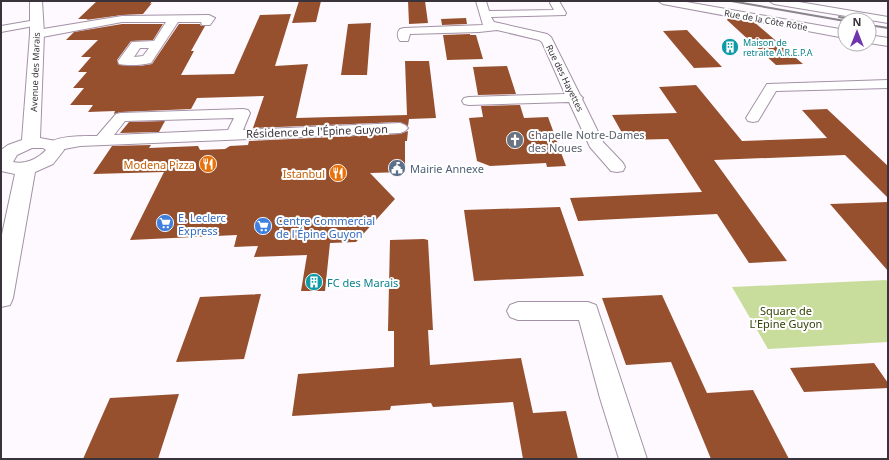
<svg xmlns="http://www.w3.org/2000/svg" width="889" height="460" font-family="'Noto Sans',sans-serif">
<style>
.green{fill:#c8dd9c}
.building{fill:#97502e}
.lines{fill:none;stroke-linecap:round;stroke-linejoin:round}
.pedestrian-casing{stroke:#a491a7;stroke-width:2}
.minor-casing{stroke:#a491a7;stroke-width:2}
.tertiary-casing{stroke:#a491a7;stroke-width:2}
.pedestrian{fill:#fff;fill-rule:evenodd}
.minor{fill:#fff;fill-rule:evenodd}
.tertiary{fill:#fff;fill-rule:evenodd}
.rail{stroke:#89838a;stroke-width:2}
.labels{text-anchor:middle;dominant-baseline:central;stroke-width:4;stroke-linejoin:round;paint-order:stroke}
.far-street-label{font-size:9px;fill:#3a333c;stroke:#fff}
.far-culture-label{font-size:9px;fill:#0d838f;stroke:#fff;text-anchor:start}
.street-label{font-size:11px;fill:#3a333c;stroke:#fff}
.worship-label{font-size:11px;fill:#5b616d;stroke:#fff;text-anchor:start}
.food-label{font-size:11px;fill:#c56008;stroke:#fff;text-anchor:end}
.service-label{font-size:11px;fill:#4e5e75;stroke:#fff;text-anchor:start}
.shop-label{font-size:11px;fill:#366cbe;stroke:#fff;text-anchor:start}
.culture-label{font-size:11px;fill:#0d838f;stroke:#fff;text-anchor:start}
.park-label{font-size:11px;fill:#334105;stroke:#fff}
</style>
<rect width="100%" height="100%" fill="#fdf9fe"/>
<!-- green -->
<path class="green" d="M 886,280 L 888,282 L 888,342 L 768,349 L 732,287 Z"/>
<!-- building -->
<path class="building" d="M 97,1 L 152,1 L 150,4 L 152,3 L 143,14 L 122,15 L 86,20 L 88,19 L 78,19 Z
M 299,1 L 321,1 L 316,22 L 292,23 Z
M 408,1 L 425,1 L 428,23 L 409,24 Z
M 291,14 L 275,66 L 308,64 L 296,118 L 407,115 L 405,61 L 429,61 L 436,118 L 409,119 L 408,126 L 400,122 L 253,128 L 264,96 L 197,98 L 191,109 L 121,112 L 114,114 L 115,111 L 88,112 L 93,105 L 70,105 L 84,88 L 73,88 L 87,72 L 78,72 L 91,57 L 81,57 L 98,40 L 66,40 L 74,32 L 122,24 L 163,24 L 153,40 L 131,41 L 117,60 L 119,65 L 140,66 L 152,64 L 179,24 L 200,24 L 201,26 L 205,26 L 191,51 L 194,51 L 181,75 L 234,74 L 260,15 Z
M 466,18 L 467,24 L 442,25 L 441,19 Z
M 728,18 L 754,22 L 803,64 L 776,65 L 727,20 Z
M 371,23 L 367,75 L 341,75 L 348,24 Z
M 687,30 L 700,44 L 722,67 L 694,68 L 663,31 Z
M 470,34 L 470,35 L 476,35 L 483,59 L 447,60 L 443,35 Z
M 507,66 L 516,94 L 478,95 L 473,67 Z
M 696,85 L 742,141 L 827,138 L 802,110 L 827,109 L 888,166 L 888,198 L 845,155 L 714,160 L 787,261 L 749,263 L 717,214 L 578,221 L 570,198 L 702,192 L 668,139 L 626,140 L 612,115 L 677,113 L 659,87 Z
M 520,105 L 524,118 L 548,117 L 566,166 L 547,167 L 546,163 L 490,166 L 477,161 L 469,118 L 483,117 L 481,106 Z
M 165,121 L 159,132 L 120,133 L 129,122 Z
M 408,131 L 407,141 L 405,141 L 405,172 L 370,173 L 395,199 L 356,242 L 330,243 L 325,291 L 301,291 L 307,255 L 254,257 L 258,246 L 234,247 L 237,235 L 130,240 L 164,172 L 93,174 L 112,146 L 110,146 L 151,145 L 149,148 L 198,146 L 200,150 L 225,149 L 230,146 L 248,145 L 249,141 L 400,134 Z
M 888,202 L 888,271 L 830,204 Z
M 560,207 L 584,276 L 474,281 L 464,210 Z
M 424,239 L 428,240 L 433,330 L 428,330 L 430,365 L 521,358 L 533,413 L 566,411 L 578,459 L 523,459 L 513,402 L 433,407 L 431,403 L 391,406 L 390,410 L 292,416 L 298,374 L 394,367 L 394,331 L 388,331 L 390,240 Z
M 261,294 L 244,359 L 176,362 L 200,297 Z
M 662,295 L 707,393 L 753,390 L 789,459 L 711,459 L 671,362 L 626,365 L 602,298 Z
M 874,363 L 888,383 L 888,388 L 804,392 L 790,368 Z
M 179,394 L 158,459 L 83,459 L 110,398 Z"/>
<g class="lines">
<defs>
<path id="pedestrian" d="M 36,20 L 40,23 L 39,25 L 1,32 L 1,26 Z"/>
<path id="minor" d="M 476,1 L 486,1 L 489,11 L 554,10 L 550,3 L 551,1 L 559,1 L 566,13 L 565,15 L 491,17 L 494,22 L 547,34 L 551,37 L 580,95 L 583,98 L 582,99 L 603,142 L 623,163 L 625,167 L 623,171 L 617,172 L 611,171 L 590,147 L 569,102 L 469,105 L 464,104 L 462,101 L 464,98 L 469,97 L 565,94 L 542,42 L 539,40 L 497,30 L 479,32 L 410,34 L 408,41 L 400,41 C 397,37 397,32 400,29 L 404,28 L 483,25 Z
M 658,1 L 681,1 L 845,30 L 845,38 L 663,4 Z
M 769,1 L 793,1 L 888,17 L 888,23 L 774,4 Z
M 209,15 L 215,18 L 210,25 L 202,25 L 201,22 L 178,22 L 151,63 C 142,65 129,66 119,64 L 118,61 L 132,42 L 154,41 L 166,22 L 122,22 L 37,38 L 33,36 L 31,34 L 33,32 L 37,30 L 122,16 ZM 140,48 L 149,48 L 143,56 L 134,57 Z
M 869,35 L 888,38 L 888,46 L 869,43 Z
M 888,80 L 888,88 L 776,91 L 758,121 L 753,122 L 748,121 L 746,118 L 767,84 Z
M 243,109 L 248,110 L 250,113 L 243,130 L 400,123 L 405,125 L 408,128 L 405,131 L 400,133 L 80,146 L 54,151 L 48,149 L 46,146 C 53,135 85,136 97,136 L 116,114 L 121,113 ZM 234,118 L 228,130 L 114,135 L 125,121 Z
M 518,302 L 588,302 L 596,305 L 647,459 L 619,459 L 600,398 L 579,320 L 518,320 L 510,317 L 507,311 L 510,305 Z"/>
<path id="tertiary" d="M 30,1 L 42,1 L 44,34 L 40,138 L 61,142 L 64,150 L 53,164 L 35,172 L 13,298 L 10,305 L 1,307 L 1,239 L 15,174 L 1,171 L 1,150 L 8,145 L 22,140 L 30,34 ZM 32,148 L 43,148 L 46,150 C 38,159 24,165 13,162 L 17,155 Z"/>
</defs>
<!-- pedestrian casing -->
<use href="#pedestrian" class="pedestrian-casing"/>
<!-- minor casing -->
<use href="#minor" class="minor-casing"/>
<!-- tertiary casing -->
<use href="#tertiary" class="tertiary-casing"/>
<!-- pedestrian -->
<use href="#pedestrian" class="pedestrian"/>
<!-- minor -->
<use href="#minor" class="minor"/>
<!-- tertiary -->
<use href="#tertiary" class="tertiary"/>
<!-- rail -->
<path class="rail" d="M 731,1 L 845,21
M 839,17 L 856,20
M 869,25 L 888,28"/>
</g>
<!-- icons -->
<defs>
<symbol id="building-disc" viewBox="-11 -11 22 22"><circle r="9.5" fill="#0f9aa8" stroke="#fff"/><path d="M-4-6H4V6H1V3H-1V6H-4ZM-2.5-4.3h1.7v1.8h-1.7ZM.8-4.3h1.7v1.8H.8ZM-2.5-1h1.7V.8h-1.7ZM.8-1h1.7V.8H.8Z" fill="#fff"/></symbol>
<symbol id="church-disc" viewBox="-11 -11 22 22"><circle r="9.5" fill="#6b7280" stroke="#fff"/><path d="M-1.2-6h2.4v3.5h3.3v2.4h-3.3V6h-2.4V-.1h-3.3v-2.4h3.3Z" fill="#fff"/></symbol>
<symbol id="restaurant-disc" viewBox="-11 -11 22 22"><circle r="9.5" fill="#e8710a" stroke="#fff"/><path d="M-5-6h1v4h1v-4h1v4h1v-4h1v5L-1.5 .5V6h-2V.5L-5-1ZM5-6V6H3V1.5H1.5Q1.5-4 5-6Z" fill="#fff"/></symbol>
<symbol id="civic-disc" viewBox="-11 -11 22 22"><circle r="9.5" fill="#5c6f8a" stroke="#fff"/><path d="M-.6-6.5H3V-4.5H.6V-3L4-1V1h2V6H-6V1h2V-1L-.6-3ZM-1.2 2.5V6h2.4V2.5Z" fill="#fff"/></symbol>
<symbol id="supermarket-disc" viewBox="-11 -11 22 22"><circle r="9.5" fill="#3f7fe0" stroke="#fff"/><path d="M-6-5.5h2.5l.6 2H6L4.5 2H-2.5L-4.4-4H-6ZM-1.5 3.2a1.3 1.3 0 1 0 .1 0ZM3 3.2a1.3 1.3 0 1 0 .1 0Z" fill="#fff"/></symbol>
</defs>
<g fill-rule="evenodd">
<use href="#building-disc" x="720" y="37" width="20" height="20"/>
<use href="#church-disc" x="505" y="130" width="20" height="20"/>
<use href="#restaurant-disc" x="198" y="154" width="20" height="20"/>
<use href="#civic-disc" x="387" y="158" width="20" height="20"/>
<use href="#restaurant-disc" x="328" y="163" width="20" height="20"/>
<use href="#supermarket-disc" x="155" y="213" width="20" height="20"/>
<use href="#supermarket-disc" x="253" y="216" width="20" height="20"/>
<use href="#building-disc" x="304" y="272" width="20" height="20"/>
</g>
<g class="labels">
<!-- far-street labels -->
<g class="far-street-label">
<text transform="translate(766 20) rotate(10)">Rue de la Côte Rôtie</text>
<text transform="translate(35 72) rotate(-88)">Avenue des Marais</text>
<text transform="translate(565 78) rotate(64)">Rue des Hayettes</text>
</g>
<!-- far-culture labels -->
<g class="far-culture-label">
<text x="743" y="42">Maison de<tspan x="743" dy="10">retraite A.R.E.P.A</tspan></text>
</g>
<!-- street labels -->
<g class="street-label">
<text transform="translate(317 131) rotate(-2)">Résidence de l'Épine Guyon</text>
</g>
<!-- worship labels -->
<g class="worship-label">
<text x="528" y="134">Chapelle Notre-Dames<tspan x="528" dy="13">des Noues</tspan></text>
</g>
<!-- food labels -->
<g class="food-label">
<text x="195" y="164">Modena Pizza</text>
<text x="325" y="173">Istanbul</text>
</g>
<!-- service labels -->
<g class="service-label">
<text x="410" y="168">Mairie Annexe</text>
</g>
<!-- shop labels -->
<g class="shop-label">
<text x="178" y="217">E. Leclerc<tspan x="178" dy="13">Express</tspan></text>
<text x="276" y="220">Centre Commercial<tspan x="276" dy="13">de l'Épine Guyon</tspan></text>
</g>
<!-- culture labels -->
<g class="culture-label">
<text x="327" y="282">FC des Marais</text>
</g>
<!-- park labels -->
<g class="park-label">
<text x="786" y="310">Square de<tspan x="786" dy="13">L'Epine Guyon</tspan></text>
</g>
</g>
<!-- border -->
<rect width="889" height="460" fill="none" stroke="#3a333c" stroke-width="4"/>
<!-- north arrow -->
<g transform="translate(857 32)"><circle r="19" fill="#ffffff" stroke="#b0adb1"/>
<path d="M0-3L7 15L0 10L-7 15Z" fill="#7135ab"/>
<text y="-6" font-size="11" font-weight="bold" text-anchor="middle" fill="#3a333c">N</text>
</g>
</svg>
